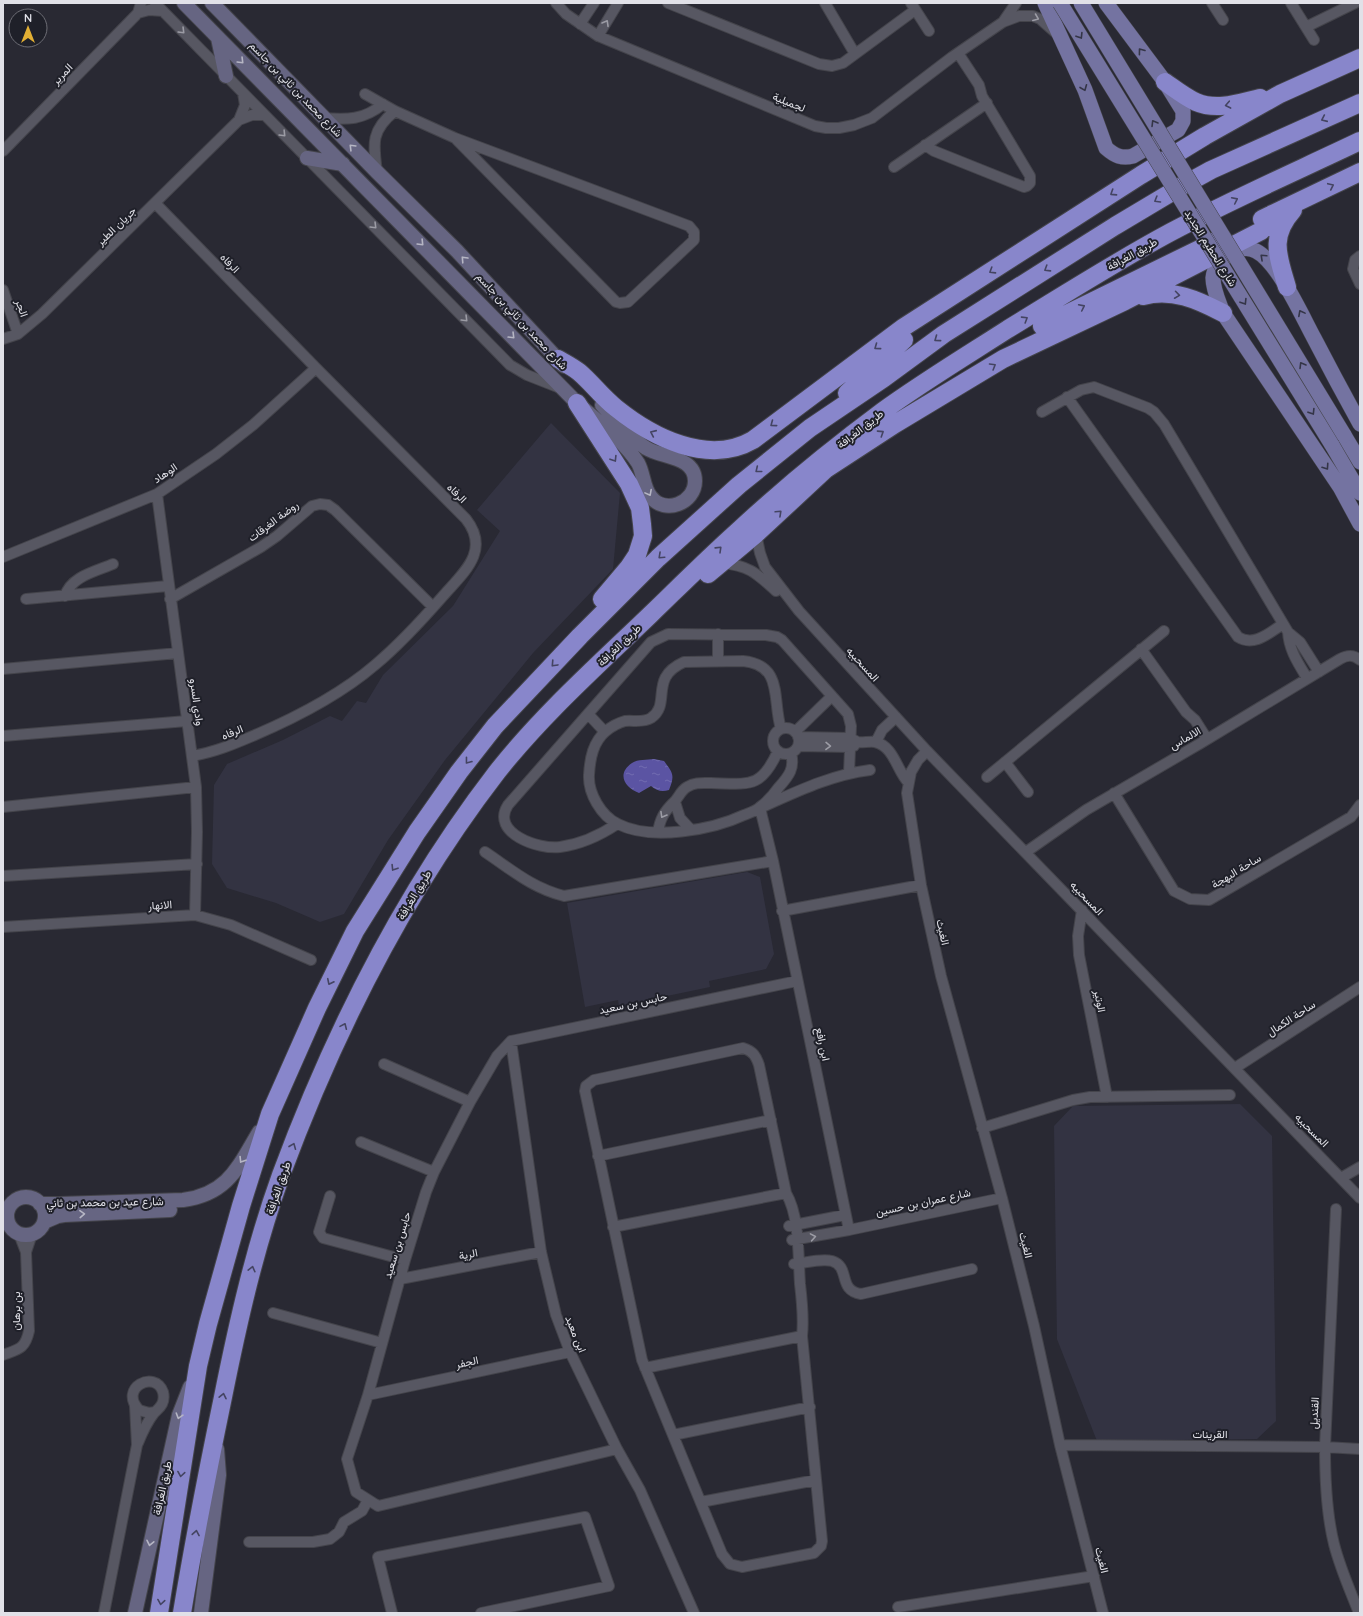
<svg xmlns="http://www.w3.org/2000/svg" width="1363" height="1616" font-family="Quicksand,Vazirmatn,sans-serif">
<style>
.built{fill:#333342}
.water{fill:url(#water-ripples)}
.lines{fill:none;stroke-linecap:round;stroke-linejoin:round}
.street-casing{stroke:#44444b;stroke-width:12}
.secondary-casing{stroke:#44444b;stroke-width:16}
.primary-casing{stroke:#44444b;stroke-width:16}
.highway-casing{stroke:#44444b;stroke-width:20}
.street{stroke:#575762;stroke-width:10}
.secondary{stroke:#666582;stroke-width:14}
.primary{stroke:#7473a1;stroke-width:15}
.highway{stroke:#8886cb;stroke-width:18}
.primary-bridge-casing{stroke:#44444b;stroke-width:16;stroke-linecap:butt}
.primary-bridge{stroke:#7473a1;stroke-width:15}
.oneway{stroke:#9c9ca5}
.oneway2{stroke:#343547}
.oneway3{stroke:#b6b6c4}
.oneway4{stroke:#444462}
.labels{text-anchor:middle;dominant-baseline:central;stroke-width:4;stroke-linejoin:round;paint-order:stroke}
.street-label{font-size:11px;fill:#e1e1e8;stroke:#1f2029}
</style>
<defs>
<pattern id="water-ripples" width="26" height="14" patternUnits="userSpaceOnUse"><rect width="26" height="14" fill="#5b54a3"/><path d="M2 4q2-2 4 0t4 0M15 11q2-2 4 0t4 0" fill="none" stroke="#726cb0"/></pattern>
</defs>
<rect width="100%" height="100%" fill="#292933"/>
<!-- built -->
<path class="built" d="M 551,423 L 620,493 L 613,569 L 533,653 L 445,760 L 388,840 L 344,914 L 320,922 L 276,903 L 227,888 L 212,864 L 214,785 L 227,764 L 283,740 L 330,716 L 342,721 L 357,701 L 366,703 L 383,675 L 453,606 L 500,531 L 477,510 Z
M 747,872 L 760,877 L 774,954 L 766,969 L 709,981 L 710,987 L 619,1006 L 618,1000 L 585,1007 L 567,903 Z
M 1240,1104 L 1272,1136 L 1276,1421 L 1257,1439 L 1097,1441 L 1057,1339 L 1054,1126 L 1073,1106 Z"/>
<!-- water -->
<path class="water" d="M 654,759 L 664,761 C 673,773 675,775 669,790 C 662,792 657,791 651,786 L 639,793 C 625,788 616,774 632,763 C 638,759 647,760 654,759 Z"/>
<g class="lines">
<defs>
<path id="street" d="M 155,3 L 510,365 L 527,375 L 560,388
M 556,3 L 566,14 L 598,36 L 815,126 L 826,128 L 839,128 L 854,125 L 872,118 L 952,57 L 1003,22 L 1019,16 L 1033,16 L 1040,19 L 1056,33
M 668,3 L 819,64 L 832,66 L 843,63 L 915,10
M 825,3 L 855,54
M 911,3 L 929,31
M 1212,3 L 1223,20
M 1291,3 L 1314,40
M 138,13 L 149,10 L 163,11
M 1003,22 L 1016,3
M 580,24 L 594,3
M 1306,27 L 1355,3
M 598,36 L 618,3
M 365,94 L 395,111 L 455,138 L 689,226 L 694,232 L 694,240 L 628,302 L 620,303 L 616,302 L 455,138
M 323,118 C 347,120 364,120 383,104
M 239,120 L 252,115 L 265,115
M 925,145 L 934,151 L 1024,187 L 1027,186 L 1030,183 L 1030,176 L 982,96 L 979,85 L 958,53
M 3,151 L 138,13 L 141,3
M 894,167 L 987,103
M 377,172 C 373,143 371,130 395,111
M 156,204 L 316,368 L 466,519 C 491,551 463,573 443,596 C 422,620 399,645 375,665 C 340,695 297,717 255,735 C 234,744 215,752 192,756
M 1360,256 L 1355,260 L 1353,269 L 1360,284
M 3,290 L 18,334
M 3,339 L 18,334 L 42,314 L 239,120 L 245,105 L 243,93
M 1067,397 L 1238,637 C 1254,647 1269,633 1283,624
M 1042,412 L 1081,390 L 1094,387 L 1148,408 L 1154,412 L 1164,424 L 1288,632 L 1300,642 L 1319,672
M 157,494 L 196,787 L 197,832 L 195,915
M 756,534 L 760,553 L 765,567 L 799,611 L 927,751 L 1360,1198
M 3,557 L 157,494 L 216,454 L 253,425 L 316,368
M 722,563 C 750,566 756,573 776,591
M 65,596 C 71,576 97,571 113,564
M 26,599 L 168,586
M 170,599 L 261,547 L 277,536 L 312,506 L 320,504 L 328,505 L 335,510 L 433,607
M 1288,632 C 1289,650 1298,663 1307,678
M 1141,649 L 1186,712 L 1195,720 L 1207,739
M 718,661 L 718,634
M 3,669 L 178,653
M 588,714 L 605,732
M773 741a13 13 0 1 1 26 0a13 13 0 1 1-26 0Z
M 781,729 C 772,700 784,665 743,661 L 684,662 C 648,678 672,704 651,718 C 643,723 633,720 625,721 C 618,723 611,727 606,731 C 593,742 590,758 589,775 C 588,793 601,816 618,824 C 651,841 712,830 744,815 C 749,813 756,811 760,807 C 767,802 774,794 779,787 C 789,776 795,768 791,753
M 795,732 L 832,696
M 3,736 L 187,721
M 798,737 L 850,738 L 856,741
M 876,742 L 882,730 L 896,717
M 798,746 L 850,747 L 854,746 L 856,742 C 862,743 870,741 875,742 C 894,746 897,771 908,782
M 927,751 L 918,760 L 911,772 L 907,793 L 921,885 L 941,976 L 1002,1198 L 1034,1326 L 1060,1445 L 1103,1613
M 1005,762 L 1028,792
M 987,777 L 1164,631
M 1114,793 L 1174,891 L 1190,899 L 1209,900 L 1351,817 L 1360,805
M 675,802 L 680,818 L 691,830
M 3,807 L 196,787
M 617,824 C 599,836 582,844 560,847 C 539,850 490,833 508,805 L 651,642 L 668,634 L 766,635 L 777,637 L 782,640 L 848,714 L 851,726 L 849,773
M 658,832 C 660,819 664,812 673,803 C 679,798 680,791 687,787 C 695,782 702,783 711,783 C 749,784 761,789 778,751
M 485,852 C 512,870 532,888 564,896 L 773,861
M 1026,852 L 1086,810 L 1201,743 L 1340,659 C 1347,655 1353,654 1360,660
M 3,876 L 197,864
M 1082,910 L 1078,936 L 1079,955 L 1107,1097
M 782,911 L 921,885
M 3,927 L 195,915 L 231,925 L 311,960
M 511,1041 L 541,1252 L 556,1315 L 570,1352 L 617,1449 L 640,1490 L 694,1613
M 743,1048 C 753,1051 756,1056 759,1065 L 786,1193 C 800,1217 798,1256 800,1284 C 802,1301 804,1319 802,1336 L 822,1541 L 821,1546 L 814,1553 L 742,1567 L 730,1564 L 722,1554 L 642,1360 L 585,1091 L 586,1086 L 594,1080 Z
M 384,1064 L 470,1102
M 1235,1068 L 1360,987
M 982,1128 L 1073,1100 L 1090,1097 L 1230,1095
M 361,1142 L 434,1172
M 598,1156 L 771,1120
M 1341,1178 L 1360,1167
M 330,1196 L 319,1232 L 323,1238 L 405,1260
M 1336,1209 L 1325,1447 C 1325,1479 1326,1512 1334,1544 C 1340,1568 1350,1590 1359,1613
M 789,1226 L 845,1215
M 613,1227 L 786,1193
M 849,1230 L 773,861 L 760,808 C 796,792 830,775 870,770
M 792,1240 L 849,1230 L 1002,1198
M 26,1252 L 32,1234
M 794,1264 C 805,1263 821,1258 832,1261 C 851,1267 837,1290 861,1294 L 972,1269
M 400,1279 L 541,1252
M 273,1313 L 382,1343
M 3,1355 C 19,1349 25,1349 29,1331 L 26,1252 L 19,1234
M 645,1368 L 802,1336
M 368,1395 L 570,1352
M 673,1435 L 810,1407
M 138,1443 C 142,1433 147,1422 154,1413 C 157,1410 160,1408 162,1404 C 164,1400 164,1396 163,1392 C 155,1369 118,1388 139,1410 L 149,1413 L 155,1412
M 1060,1445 L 1325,1447 L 1360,1449
M 617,1449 L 378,1506 L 356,1492 L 347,1459 L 368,1395 L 405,1260 L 426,1192 L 434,1172 L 470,1102 L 497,1056 L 511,1041 L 797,981
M 701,1502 L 816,1480
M 249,1542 L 313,1542 L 330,1539 L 339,1532 L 344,1522 L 362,1511 L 368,1500
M 898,1607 L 1094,1576
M 104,1613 L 137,1445 L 135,1406
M 392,1613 L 378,1557 L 585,1517 L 609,1586 L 481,1613"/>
<path id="secondary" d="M 184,3 L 577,403 C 598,422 623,440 638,463 C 644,474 643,488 651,497 C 665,515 695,503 695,481 C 695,456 662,458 646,448 C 629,437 616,420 602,405
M 212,3 L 377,172 L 457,251 L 564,366
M 218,38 L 226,76
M 307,158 L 343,164
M7 1216a19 19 0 1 1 38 0a19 19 0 1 1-38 0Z
M 40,1204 L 59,1204 L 183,1200 C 228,1194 238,1167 259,1132
M 44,1222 L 58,1216 L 64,1215 L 170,1210
M 135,1613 L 179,1415 L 190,1387
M 201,1613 L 219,1475 L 217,1449"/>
<path id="primary" d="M 1045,3 L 1085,90 L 1106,148 C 1115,156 1122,159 1133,156 L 1178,130 L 1183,121 L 1183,111 L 1165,82 L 1106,3
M 1360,424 C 1344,395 1329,367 1314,338 C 1302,316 1278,262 1256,251 C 1239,242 1214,261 1213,278 C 1213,290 1219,302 1223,313 L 1340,487 L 1360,524
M 1344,435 L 1360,462
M 1332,445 L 1360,493"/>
<path id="highway" d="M 1165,82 C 1175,89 1185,97 1196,102 C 1217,111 1239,103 1260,98
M 1262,219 L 1360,172
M 1287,287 C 1278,256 1269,237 1293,210
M 1143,296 C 1172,288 1198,300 1223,313
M 1042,326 L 1222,238
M 558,359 C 565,363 573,367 579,372 C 592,383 602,397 616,408 C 652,437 708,466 753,440 L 904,327 L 1141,175 L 1205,136 L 1280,94 L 1360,58
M 847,393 L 904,340
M 577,403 L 629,484 L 640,508 L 642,524 L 643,536 L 637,555 L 629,567 L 602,599
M 708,574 L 756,534 L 826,469 L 895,424 L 1003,359 L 1125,301 L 1261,231 L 1269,223 L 1272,214
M 159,1613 L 198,1366 L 208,1324 L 241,1206 L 270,1114 L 317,1008 L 355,931 L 417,832 L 459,772 L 495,726 L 580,636 L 658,558 L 739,485 L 810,428 L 884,378 L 944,334 L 1115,226 L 1182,186 L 1211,170 L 1360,103
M 182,1613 C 194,1541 208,1469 223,1397 C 238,1322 255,1247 281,1175 C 334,1032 403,894 497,772 C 542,715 598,665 650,615 C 679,587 707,559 737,532 C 783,489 832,449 883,411 C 923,382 966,356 1008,329 C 1062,296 1115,262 1171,232 C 1233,199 1297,171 1360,141"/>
</defs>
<!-- street casing -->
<use href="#street" class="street-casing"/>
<!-- secondary casing -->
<use href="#secondary" class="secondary-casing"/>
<!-- primary casing -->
<use href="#primary" class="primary-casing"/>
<!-- highway casing -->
<use href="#highway" class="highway-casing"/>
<!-- street -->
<use href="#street" class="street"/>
<!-- secondary -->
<use href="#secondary" class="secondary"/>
<!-- primary -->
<use href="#primary" class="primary"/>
<!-- highway -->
<use href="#highway" class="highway"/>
<defs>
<path id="primary-bridge" d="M 1060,3 L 1332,445
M 1081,3 L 1344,435"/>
</defs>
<!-- primary-bridge casing -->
<use href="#primary-bridge" class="primary-bridge-casing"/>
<!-- primary-bridge -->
<use href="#primary-bridge" class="primary-bridge"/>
</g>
<!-- one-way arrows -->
<defs><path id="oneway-chevron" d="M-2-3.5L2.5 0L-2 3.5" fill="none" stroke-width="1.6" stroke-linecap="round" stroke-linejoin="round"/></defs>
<g class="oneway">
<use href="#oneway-chevron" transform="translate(1036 18) rotate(22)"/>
<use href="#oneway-chevron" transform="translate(606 23) rotate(-60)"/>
<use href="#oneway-chevron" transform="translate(182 31) rotate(45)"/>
<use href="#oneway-chevron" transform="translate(283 134) rotate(46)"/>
<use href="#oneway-chevron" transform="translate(374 226) rotate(45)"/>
<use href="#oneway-chevron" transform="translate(465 319) rotate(45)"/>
<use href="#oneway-chevron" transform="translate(828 746) rotate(1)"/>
<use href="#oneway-chevron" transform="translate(663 815) rotate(120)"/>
<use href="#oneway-chevron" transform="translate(813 1237) rotate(-10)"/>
</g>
<g class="oneway2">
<use href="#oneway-chevron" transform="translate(1080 36) rotate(58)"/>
<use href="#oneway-chevron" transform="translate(1141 51) rotate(-127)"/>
<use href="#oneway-chevron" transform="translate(1084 88) rotate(68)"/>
<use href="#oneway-chevron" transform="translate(1154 123) rotate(-121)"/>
<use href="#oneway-chevron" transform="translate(1263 257) rotate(-137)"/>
<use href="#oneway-chevron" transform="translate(1244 302) rotate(58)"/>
<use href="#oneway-chevron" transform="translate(1301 313) rotate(-118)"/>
<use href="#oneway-chevron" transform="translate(1302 365) rotate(-121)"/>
<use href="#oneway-chevron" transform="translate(1312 412) rotate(58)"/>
<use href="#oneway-chevron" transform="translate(1326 467) rotate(56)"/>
</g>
<g class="oneway3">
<use href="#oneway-chevron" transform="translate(241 61) rotate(45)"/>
<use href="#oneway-chevron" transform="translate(352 147) rotate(-135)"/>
<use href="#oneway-chevron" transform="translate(421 243) rotate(46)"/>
<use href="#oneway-chevron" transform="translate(464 259) rotate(-133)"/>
<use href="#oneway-chevron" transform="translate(512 336) rotate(45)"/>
<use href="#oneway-chevron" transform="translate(649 493) rotate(62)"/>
<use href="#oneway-chevron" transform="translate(242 1160) rotate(122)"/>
<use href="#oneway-chevron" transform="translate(82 1214) rotate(-3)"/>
<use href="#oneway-chevron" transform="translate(179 1416) rotate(107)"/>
<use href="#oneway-chevron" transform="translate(150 1543) rotate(102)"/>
</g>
<g class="oneway4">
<use href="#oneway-chevron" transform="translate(1228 105) rotate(169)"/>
<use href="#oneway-chevron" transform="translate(1324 119) rotate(156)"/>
<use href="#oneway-chevron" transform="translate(1331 186) rotate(-25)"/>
<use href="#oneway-chevron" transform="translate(1113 193) rotate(147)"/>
<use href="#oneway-chevron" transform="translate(1157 200) rotate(149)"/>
<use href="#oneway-chevron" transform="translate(1235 200) rotate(-26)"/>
<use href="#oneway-chevron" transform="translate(1047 269) rotate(148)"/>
<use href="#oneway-chevron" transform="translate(992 271) rotate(148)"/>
<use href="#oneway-chevron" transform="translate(1177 295) rotate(8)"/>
<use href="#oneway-chevron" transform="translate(1082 307) rotate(-26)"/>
<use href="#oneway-chevron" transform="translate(1025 319) rotate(-32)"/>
<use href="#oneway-chevron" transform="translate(937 339) rotate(144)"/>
<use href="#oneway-chevron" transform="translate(877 347) rotate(144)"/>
<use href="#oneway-chevron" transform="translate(993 366) rotate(-31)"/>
<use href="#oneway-chevron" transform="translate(773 424) rotate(143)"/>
<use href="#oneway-chevron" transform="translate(653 433) rotate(-156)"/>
<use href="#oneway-chevron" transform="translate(881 433) rotate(-33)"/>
<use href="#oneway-chevron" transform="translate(614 459) rotate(58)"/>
<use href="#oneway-chevron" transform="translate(758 470) rotate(141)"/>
<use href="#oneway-chevron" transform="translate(779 513) rotate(-43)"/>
<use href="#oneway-chevron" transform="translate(719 549) rotate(-44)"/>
<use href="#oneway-chevron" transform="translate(661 556) rotate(137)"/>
<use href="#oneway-chevron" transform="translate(554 664) rotate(133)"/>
<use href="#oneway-chevron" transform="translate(468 761) rotate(128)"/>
<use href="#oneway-chevron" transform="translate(394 868) rotate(122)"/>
<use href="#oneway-chevron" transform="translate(330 982) rotate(116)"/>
<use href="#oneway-chevron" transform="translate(344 1026) rotate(-66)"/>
<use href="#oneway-chevron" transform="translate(293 1146) rotate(-68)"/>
<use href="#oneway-chevron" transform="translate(252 1269) rotate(-76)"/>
<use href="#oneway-chevron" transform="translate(223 1396) rotate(-78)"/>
<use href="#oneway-chevron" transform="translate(181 1474) rotate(99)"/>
<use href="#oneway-chevron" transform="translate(196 1533) rotate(-80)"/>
<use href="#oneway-chevron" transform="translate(161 1602) rotate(99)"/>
</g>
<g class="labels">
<!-- street labels -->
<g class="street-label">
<text transform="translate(62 74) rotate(-46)">المرير</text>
<text transform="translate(296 89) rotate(46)">شارع محمد بن ثاني بن جاسم</text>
<text transform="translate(789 102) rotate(22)">لجميلية</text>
<text transform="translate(116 226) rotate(-44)">جريان الطير</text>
<text transform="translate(1211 248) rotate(58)">شارع الحطيم الجديد</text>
<text transform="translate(1132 254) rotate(-29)">طريق الغرافة</text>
<text transform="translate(230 263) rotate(46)">الرفاه</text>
<text transform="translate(22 308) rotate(71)">الجر</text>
<text transform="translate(522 321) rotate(47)">شارع محمد بن ثاني بن جاسم</text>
<text transform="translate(860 429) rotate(-38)">طريق الغرافة</text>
<text transform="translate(165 473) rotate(-34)">الوهاد</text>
<text transform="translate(457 493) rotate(45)">الرفاه</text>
<text transform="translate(273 521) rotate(-37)">روضة الغرقات</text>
<text transform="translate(619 645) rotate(-44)">طريق الغرافة</text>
<text transform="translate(863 664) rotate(48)">المسحبيه</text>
<text transform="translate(197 702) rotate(82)">وادي السرو</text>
<text transform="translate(232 732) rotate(-22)">الرفاه</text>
<text transform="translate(1185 738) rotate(-30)">الالماس</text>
<text transform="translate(1236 871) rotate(-31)">ساحة البهجة</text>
<text transform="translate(414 895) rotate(-59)">طريق الغرافة</text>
<text transform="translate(1087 898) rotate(46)">المسحبيه</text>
<text transform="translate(160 905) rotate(-4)">الانهار</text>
<text transform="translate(943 932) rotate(77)">الغيث</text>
<text transform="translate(1100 1001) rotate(79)">الوتير</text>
<text transform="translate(633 1003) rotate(-12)">حابس بن سعيد</text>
<text transform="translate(1291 1018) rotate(-33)">ساحة الكمال</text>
<text transform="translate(823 1044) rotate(78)">ابن رافع</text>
<text transform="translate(1312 1130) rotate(45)">المسحبيه</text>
<text transform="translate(278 1188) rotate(-71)">طريق الغرافة</text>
<text transform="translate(105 1202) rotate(-1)">شارع عيد بن محمد بن ثاني</text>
<text transform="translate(923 1202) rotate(-12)">شارع عمران بن حسين</text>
<text transform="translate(397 1245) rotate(-73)">حابس بن سعيد</text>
<text transform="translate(1026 1245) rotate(76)">الغيث</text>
<text transform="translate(468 1254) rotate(-11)">الرية</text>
<text transform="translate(16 1311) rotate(-90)">بن برهان</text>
<text transform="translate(576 1334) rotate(68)">ابن معبد</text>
<text transform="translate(467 1362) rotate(-12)">الجفر</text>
<text transform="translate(1314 1413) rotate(-87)">القنديل</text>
<text x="1210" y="1434">القرينات</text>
<text transform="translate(162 1488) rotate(-78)">طريق الغرافة</text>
<text transform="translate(1102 1560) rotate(76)">الغيث</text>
</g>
</g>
<!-- border -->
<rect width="1363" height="1616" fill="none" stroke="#e1e1e8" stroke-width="8"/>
<!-- north arrow -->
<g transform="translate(28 28)"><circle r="19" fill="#1f2029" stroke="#6d6d75"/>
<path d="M0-3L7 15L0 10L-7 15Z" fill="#e2af34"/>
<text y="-6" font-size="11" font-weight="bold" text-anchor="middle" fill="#e1e1e8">N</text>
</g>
</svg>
